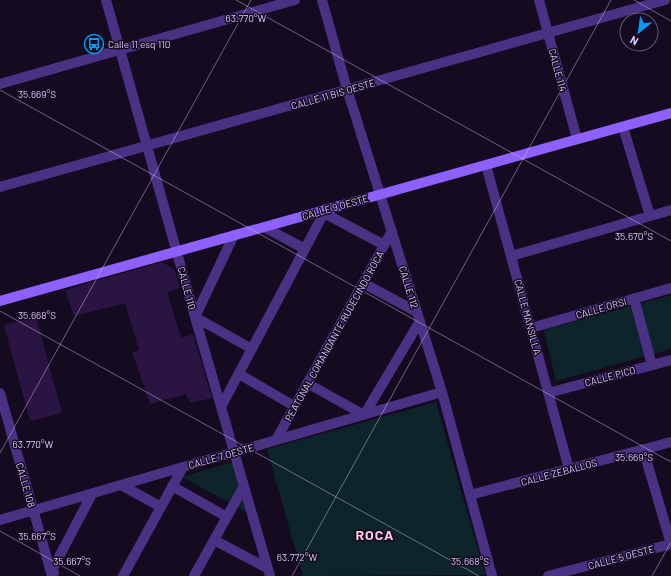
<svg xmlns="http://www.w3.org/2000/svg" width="671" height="576" font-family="Barlow,sans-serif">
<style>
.green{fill:#0d242a}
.building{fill:#2a1542}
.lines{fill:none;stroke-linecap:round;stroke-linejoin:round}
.street{stroke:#4a3183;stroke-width:10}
.secondary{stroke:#8e61ff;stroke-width:10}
.ticks{fill:none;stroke:#decaff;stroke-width:1;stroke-opacity:0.45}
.labels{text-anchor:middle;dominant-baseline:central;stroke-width:3;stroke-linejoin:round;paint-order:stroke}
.poi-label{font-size:10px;fill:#decaff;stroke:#140b20;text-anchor:start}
.street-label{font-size:10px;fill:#decaff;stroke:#140b20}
.district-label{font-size:14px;font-weight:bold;letter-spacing:1px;fill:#ffccdf;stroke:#140b20}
.ticks-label{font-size:10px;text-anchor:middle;fill:#decaff;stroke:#140b20;stroke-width:3;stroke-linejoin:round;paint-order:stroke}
</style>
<rect width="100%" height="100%" fill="#140b20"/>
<!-- green -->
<path class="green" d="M 671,295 L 671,349 L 556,381 L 544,330 Z
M 436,402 L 485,575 L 303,576 L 267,449 Z
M 237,461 L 248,513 L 182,477 Z"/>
<!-- building -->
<path class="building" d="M 162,262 L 174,269 L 180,288 L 167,292 L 181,338 L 193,334 L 212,398 L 190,403 L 186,394 L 150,404 L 132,352 L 139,350 L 125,303 L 74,316 L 65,290 Z
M 36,317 L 62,413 L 30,421 L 4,325 Z"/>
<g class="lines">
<!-- street -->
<path class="street" d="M 106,0 L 195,317 L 270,576
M 322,0 L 347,89 L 442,392 L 492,576
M 539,0 L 577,139
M 0,84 L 295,0
M 623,127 L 650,216
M 486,165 L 569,469
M 0,187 L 665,0
M 324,213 L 384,245
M 264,227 L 305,249
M 234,235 L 195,317 L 252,349
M 511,256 L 671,210
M 363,283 L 417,312
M 634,298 L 652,365
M 531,328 L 671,288
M 239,374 L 294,406
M 307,383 L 364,415 L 420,321
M 0,393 L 52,576
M 548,393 L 671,360
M 221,407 L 326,209
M 276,440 L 392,231
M 643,449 L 671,544
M 121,485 L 161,507
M 172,486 L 227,517
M 470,495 L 671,442
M 0,520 L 442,392
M 214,540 L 267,568
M 54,573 L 51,572 L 92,494
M 123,576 L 183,467
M 194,576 L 244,486
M 548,576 L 671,544"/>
<!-- secondary -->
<path class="secondary" d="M 0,301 L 671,113"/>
</g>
<!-- ticks -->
<path class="ticks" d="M 236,0 L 671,241M 634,0 L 671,21M 0,90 L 671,462M 0,311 L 479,576M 0,453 L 251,0M 0,531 L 80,576M 292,576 L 611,0M 652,576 L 671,542"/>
<!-- icons -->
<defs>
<symbol id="bus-ring" viewBox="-11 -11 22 22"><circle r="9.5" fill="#140b20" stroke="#009bf5" stroke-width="1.5"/><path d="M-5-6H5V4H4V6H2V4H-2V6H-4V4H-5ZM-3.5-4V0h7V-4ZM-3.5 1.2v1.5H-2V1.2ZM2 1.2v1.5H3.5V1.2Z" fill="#009bf5"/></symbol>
</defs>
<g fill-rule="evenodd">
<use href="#bus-ring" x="83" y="33" width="22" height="22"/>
</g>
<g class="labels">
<!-- poi labels -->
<g class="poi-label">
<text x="108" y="44">Calle 11 esq 110</text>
</g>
<!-- street labels -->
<g class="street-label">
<text transform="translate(558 70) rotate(75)">CALLE 114</text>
<text transform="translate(333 94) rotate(-16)">CALLE 11 BIS OESTE</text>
<text transform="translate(335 207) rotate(-16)">CALLE 9 OESTE</text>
<text transform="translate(409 287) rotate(73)">CALLE 112</text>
<text transform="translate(187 288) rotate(75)">CALLE 110</text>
<text transform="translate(601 308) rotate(-16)">CALLE ORSI</text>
<text transform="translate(528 317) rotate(75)">CALLE MANSILLA</text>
<text transform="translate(334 336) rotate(-61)">PEATONAL COMANDANTE RUDECINDO ROCA</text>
<text transform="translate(610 376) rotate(-15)">CALLE PICO</text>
<text transform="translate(221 456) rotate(-16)">CALLE 7 OESTE</text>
<text transform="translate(559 472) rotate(-15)">CALLE ZEBALLOS</text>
<text transform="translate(26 485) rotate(74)">CALLE 108</text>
<text transform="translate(621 557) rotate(-15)">CALLE 5 OESTE</text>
</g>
<!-- district labels -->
<g class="district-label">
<text x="375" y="534">ROCA</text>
</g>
</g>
<g class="ticks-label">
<text x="246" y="22">63.770°W</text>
<text x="37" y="98">35.669°S</text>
<text x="634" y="240">35.670°S</text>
<text x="37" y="319">35.668°S</text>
<text x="33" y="448">63.770°W</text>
<text x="634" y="461">35.669°S</text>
<text x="37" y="540">35.667°S</text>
<text x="297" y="561">63.772°W</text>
<text x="72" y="565">35.667°S</text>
<text x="470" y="565">35.668°S</text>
</g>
<!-- north arrow -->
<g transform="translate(639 32) rotate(209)"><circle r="19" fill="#140b20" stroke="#655779"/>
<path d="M0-3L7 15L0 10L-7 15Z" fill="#009bf5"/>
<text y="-6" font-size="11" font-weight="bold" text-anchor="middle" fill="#decaff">N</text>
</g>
</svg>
